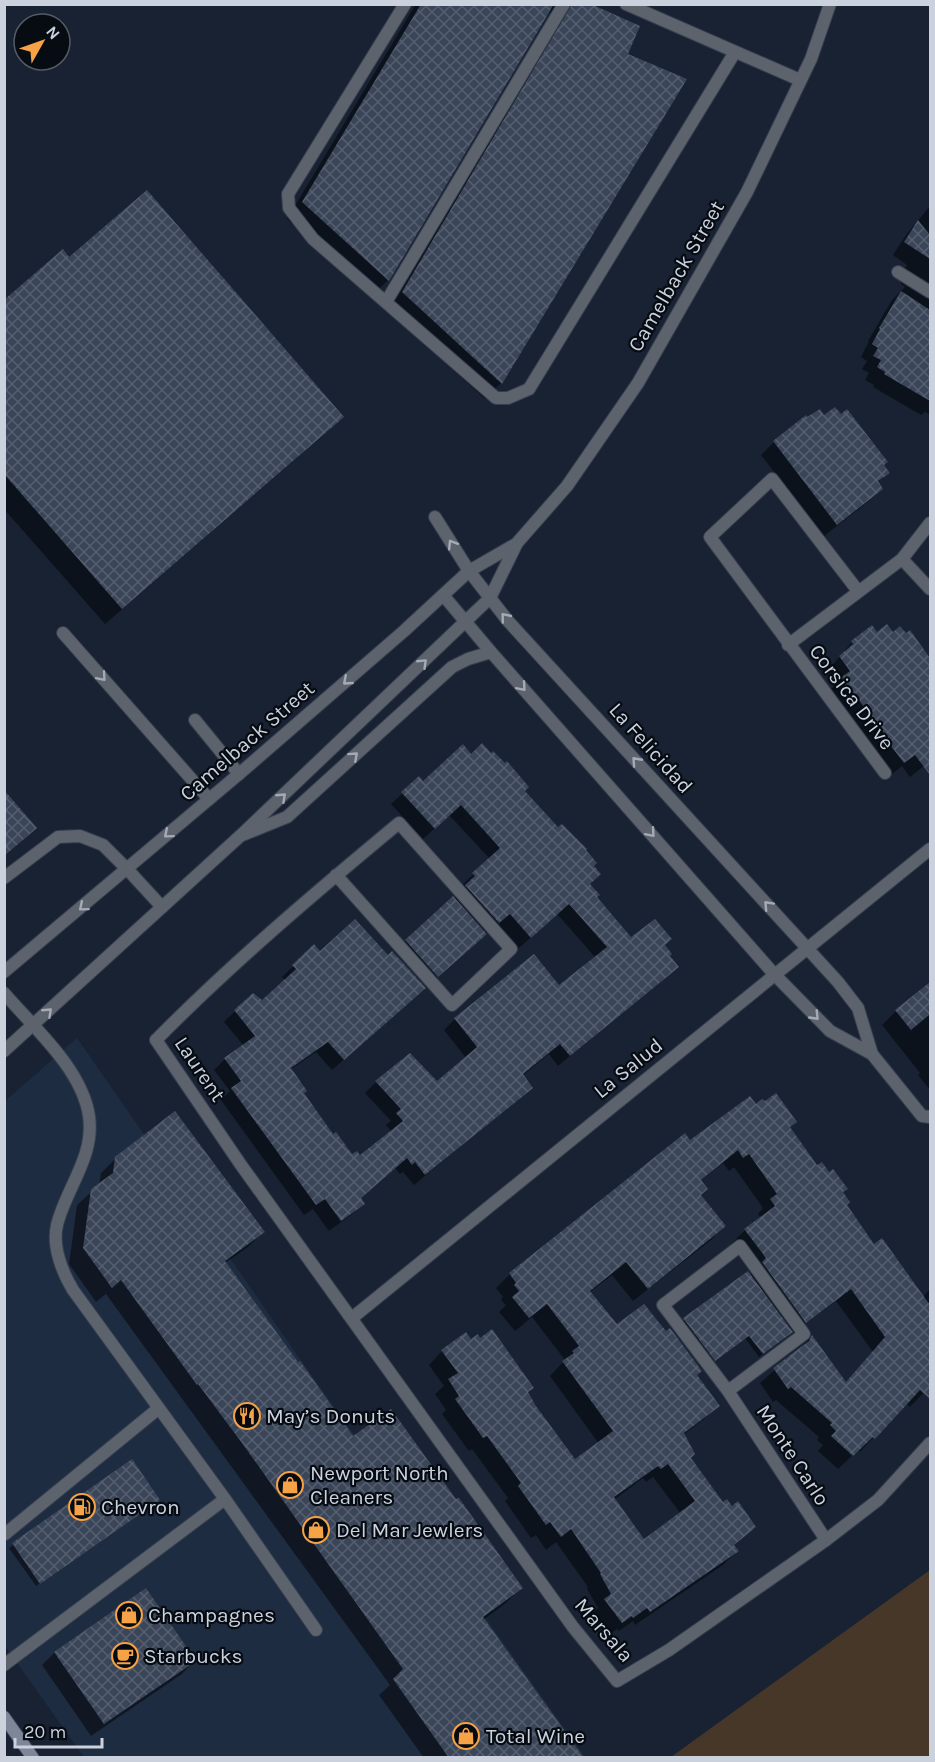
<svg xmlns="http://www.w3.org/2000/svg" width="935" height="1762" font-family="Karla,sans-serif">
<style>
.built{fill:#1e2c42}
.grass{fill:#463729}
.shadow{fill:#0007;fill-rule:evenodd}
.building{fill:url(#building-cross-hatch);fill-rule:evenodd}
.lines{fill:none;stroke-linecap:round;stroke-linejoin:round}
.service-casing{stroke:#353e4e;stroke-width:14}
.minor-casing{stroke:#353e4e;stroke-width:14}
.tertiary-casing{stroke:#353e4e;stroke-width:14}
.secondary-casing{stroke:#353e4e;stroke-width:14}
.service{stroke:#5c636d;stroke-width:12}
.minor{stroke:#5c636d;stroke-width:12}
.tertiary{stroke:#5c636d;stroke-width:12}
.secondary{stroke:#7d8799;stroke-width:12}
.oneway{stroke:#a4abb6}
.labels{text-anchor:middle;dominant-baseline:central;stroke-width:4.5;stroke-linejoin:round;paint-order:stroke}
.street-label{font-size:21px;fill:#cbd2de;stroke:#070c13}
.poi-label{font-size:21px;fill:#cbd2de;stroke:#070c13;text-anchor:start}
</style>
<defs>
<pattern id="building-cross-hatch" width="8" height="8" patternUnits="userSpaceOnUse" patternTransform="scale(1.5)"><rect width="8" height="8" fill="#3a4558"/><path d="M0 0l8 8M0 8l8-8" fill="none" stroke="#555f70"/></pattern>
</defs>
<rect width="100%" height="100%" fill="#182233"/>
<!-- built -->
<path class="built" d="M 77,1038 L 307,1369 L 585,1757 L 84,1757 L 5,1646 L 4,1102 Z"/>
<!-- grass -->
<path class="grass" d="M 930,1570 L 930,1757 L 671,1757 Z"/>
<!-- shadow -->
<path class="shadow" d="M 416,4 L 588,4 L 626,54 L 685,80 L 501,383 L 485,399 L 386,309 L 553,13 L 548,12 L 388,280 L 372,296 L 287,219 Z
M 930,206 L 930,415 L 925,412 L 921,415 L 873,387 L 874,385 L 865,380 L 869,373 L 862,369 L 867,361 L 861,357 L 869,341 L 868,341 L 892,300 L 905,287 L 901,284 L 902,273 L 907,265 L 893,255 L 906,235 Z
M 69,259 L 342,417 L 326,433 L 105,624 L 4,509 L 4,302 Z
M 806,417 L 824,418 L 882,466 L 888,473 L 877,483 L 881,488 L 869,501 L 824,536 L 761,455 L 774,442 Z
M 871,627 L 876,634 L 892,634 L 919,649 L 930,663 L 930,761 L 910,777 L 902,766 L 891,775 L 827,693 L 837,683 L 828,670 L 852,642 Z
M 470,756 L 523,791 L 595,897 L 630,939 L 663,945 L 668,956 L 677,967 L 558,1066 L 549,1054 L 522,1076 L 531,1088 L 414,1185 L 403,1172 L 400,1174 L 395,1168 L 360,1198 L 363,1203 L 352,1214 L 329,1231 L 313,1209 L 304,1215 L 221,1100 L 230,1091 L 214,1070 L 225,1059 L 244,1046 L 224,1022 L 235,1011 L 262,1002 L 286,981 L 282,977 L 314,947 L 320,953 L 413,999 L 332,1070 L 316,1052 L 290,1070 L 303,1094 L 333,1136 L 352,1156 L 360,1157 L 392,1132 L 386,1125 L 391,1121 L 365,1093 L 376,1082 L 437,1083 L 466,1058 L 444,1030 L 455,1019 L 558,987 L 596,958 L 557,914 L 519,948 L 498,924 L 434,980 L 402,944 L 454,899 L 465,888 L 462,885 L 490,859 L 449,815 L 423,839 L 391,804 L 419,778 L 423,783 Z
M 930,984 L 930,1090 L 918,1075 L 920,1073 L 882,1025 L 896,1011 Z
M 755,1106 L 795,1122 L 789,1128 L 817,1167 L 842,1193 L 845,1205 L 874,1246 L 923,1297 L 930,1289 L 930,1386 L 910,1407 L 906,1403 L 860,1452 L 858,1450 L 838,1469 L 818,1451 L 823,1445 L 817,1440 L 819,1437 L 776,1400 L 773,1402 L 760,1383 L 812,1337 L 845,1384 L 873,1352 L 836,1301 L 759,1357 L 745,1338 L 711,1363 L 681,1323 L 753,1273 L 731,1244 L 745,1230 L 761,1218 L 758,1214 L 763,1208 L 734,1167 L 729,1171 L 723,1163 L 700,1181 L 700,1195 L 724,1226 L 711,1240 L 633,1301 L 612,1275 L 590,1292 L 616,1327 L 695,1375 L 718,1406 L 704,1419 L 683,1435 L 689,1458 L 723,1504 L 754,1527 L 733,1546 L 737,1551 L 723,1565 L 635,1625 L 633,1621 L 619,1631 L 617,1629 L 607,1636 L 592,1614 L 598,1608 L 587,1589 L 588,1587 L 556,1542 L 546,1550 L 536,1535 L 531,1538 L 505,1501 L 508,1498 L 472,1449 L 469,1451 L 442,1414 L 446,1410 L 435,1394 L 444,1386 L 429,1365 L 442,1351 L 527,1393 L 575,1461 L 599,1444 L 550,1376 L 565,1360 L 532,1317 L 515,1331 L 499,1312 L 506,1305 L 501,1300 L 503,1297 L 496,1288 L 510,1274 L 690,1142 ZM 653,1477 L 681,1514 L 643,1541 L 614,1500 L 643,1478 L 646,1482 Z
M 116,1158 L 263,1232 L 248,1247 L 225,1263 L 353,1438 L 521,1588 L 506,1603 L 483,1620 L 578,1758 L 424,1758 L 379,1695 L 390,1685 L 106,1294 L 96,1302 L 69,1264 L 77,1205 L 99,1185 L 101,1173 Z
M 131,1461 L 154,1503 L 36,1586 L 9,1548 Z
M 146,1590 L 194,1661 L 182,1674 L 91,1736 L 42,1665 L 54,1653 Z"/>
<!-- building -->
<path class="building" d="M 421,4 L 554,4 L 389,281 L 302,202 Z
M 572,4 L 591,4 L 640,26 L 628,54 L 687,79 L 502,384 L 402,292 Z
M 147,190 L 344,417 L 122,609 L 4,474 L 4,300 L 63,249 L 69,257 Z
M 918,220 L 930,235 L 930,259 L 904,242 Z
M 901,291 L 930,310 L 930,401 L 884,374 L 885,372 L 877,367 L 881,360 L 873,356 L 878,348 L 872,344 L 880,329 L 879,328 Z
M 835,407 L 841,414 L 847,409 L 888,462 L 884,465 L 890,473 L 878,481 L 883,489 L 837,525 L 773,441 L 806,415 L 807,417 L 820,409 L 824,415 Z
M 887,624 L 893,632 L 900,626 L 906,633 L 910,630 L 930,658 L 930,775 L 915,755 L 904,763 L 891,746 L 892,744 L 855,695 L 853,697 L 839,679 L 850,671 L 839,656 L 853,644 L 851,641 L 872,625 L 877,632 Z
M 482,743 L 491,753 L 493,751 L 505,763 L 507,761 L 529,787 L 525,791 L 558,827 L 562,824 L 587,849 L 586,850 L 597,863 L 594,866 L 601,874 L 590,884 L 600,895 L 597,897 L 631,937 L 655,919 L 672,939 L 665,945 L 672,954 L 670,956 L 679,967 L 570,1056 L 560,1044 L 523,1074 L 533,1088 L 425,1175 L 415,1162 L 412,1165 L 407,1158 L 361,1198 L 365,1204 L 341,1221 L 325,1199 L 316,1205 L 231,1088 L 241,1081 L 224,1058 L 255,1036 L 234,1010 L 253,993 L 262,1000 L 296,969 L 292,965 L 314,944 L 320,951 L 355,919 L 388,955 L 392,951 L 426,988 L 344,1060 L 328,1042 L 291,1068 L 307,1091 L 304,1093 L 333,1134 L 336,1132 L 352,1154 L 357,1151 L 360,1155 L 403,1121 L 396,1113 L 401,1109 L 375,1081 L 410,1053 L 437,1081 L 477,1047 L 454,1018 L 534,954 L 559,985 L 607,947 L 569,904 L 531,938 L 510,914 L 499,923 L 465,885 L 475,876 L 472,873 L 500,848 L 461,805 L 435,829 L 401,792 L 419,776 L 423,781 L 463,744 L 471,754 Z
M 4,790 L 37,828 L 4,856 Z
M 453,896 L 487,934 L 438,977 L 405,940 Z
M 930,982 L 930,1014 L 911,1030 L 895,1010 Z
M 776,1093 L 797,1122 L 790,1127 L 817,1165 L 822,1162 L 829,1172 L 833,1169 L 848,1189 L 843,1192 L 850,1202 L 847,1205 L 874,1244 L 882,1238 L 930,1305 L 930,1399 L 920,1390 L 875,1439 L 873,1437 L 853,1456 L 831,1436 L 836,1431 L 830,1425 L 832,1423 L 791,1387 L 788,1389 L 773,1368 L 809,1341 L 812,1335 L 846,1382 L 885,1337 L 851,1289 L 806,1323 L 762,1262 L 766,1258 L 744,1229 L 775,1206 L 770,1199 L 777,1194 L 749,1154 L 743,1158 L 738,1150 L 701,1180 L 708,1189 L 701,1195 L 726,1226 L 648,1289 L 626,1262 L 590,1291 L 617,1324 L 644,1304 L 666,1331 L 670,1328 L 702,1371 L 697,1375 L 720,1406 L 684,1433 L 695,1454 L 691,1458 L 723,1502 L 727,1499 L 732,1506 L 738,1501 L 756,1527 L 734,1545 L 739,1551 L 650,1612 L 647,1608 L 633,1618 L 632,1616 L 622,1623 L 604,1599 L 611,1594 L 600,1574 L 601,1573 L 571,1529 L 561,1537 L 550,1522 L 546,1525 L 518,1486 L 521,1483 L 487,1436 L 483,1438 L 455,1399 L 459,1396 L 448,1379 L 458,1373 L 441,1350 L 466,1332 L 471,1339 L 478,1334 L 480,1338 L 492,1329 L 534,1388 L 528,1392 L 536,1406 L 575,1459 L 613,1431 L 562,1361 L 574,1353 L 572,1351 L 579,1346 L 547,1304 L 529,1318 L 512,1297 L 519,1291 L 514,1285 L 516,1283 L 509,1273 L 685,1133 L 690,1140 L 750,1096 L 756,1104 L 762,1099 L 765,1101 ZM 668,1464 L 695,1501 L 644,1539 L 614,1497 L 658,1466 L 661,1469 Z
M 175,1111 L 265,1232 L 225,1261 L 298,1362 L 300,1361 L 353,1436 L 391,1409 L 456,1499 L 459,1498 L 523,1588 L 483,1617 L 584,1758 L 449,1758 L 393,1679 L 403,1669 L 242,1443 L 198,1384 L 197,1385 L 121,1280 L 112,1288 L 83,1248 L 91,1189 L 113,1173 L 115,1157 Z
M 748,1271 L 793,1332 L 763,1354 L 749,1336 L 715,1361 L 683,1318 Z
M 132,1459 L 160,1500 L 40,1584 L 12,1543 Z
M 146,1588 L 196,1661 L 104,1724 L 54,1652 Z"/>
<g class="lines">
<defs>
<path id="service" d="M 405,4 L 288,194 L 289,208 L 313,239 L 496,398 L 508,398 L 529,389 L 735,52
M 626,4 L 800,80
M 898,272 L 930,292
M 386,302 L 564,4
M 435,517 L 469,571
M 902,559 L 930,589
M 858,591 L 772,479 L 710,537 L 885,773
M 63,633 L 209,799
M 788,645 L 902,559 L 930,523
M 195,720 L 239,774
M 4,878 L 58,837 L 80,836 L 103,845 L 128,870
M 4,993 C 34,1028 82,1069 89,1116 C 95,1157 66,1188 57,1225 C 52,1246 62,1272 73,1290 L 225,1499 L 316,1630
M 156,1040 C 232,963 316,892 399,823 L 511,949 L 452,1005 L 336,875
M 728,1391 L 804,1334 L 740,1246 L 663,1305 L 728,1391 L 826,1540
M 5,1534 L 159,1408
M 4,1665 L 225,1499"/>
<path id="minor" d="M 469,571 L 508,621 L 838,982 L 858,1008 L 872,1054 L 922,1116 L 930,1117
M 443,595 L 491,652 L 774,974 L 830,1031 L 872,1054
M 240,836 L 287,817 L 452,667 L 468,659 L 491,652
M 128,870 L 162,907
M 156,1040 L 241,1165 L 573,1627 L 617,1681 L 669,1650 L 826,1540 L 878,1500 L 930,1443"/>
<path id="tertiary" d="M 4,972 L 239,774 L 404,631 L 469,571 L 516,544
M 4,1051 L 239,837 L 490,598 L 517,543 L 567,486 L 638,383 L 747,192 L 811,59 L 830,4
M 352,1318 L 930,849"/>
<path id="secondary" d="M 4,1717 L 33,1758"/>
</defs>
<!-- service casing -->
<use href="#service" class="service-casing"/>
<!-- minor casing -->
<use href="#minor" class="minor-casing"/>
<!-- tertiary casing -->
<use href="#tertiary" class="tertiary-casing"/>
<!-- secondary casing -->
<use href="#secondary" class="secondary-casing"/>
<!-- service -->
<use href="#service" class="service"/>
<!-- minor -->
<use href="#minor" class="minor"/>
<!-- tertiary -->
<use href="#tertiary" class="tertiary"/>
<!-- secondary -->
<use href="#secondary" class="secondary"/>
</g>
<!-- one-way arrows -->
<defs><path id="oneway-chevron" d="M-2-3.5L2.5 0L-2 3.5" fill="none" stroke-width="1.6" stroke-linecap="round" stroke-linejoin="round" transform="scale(1.5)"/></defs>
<g class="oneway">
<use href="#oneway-chevron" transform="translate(452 544) rotate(-122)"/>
<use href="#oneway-chevron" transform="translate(505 617) rotate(-129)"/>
<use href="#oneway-chevron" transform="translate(423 663) rotate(-44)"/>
<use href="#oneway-chevron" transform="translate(102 677) rotate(49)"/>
<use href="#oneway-chevron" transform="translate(347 681) rotate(139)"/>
<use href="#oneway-chevron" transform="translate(522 687) rotate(49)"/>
<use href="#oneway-chevron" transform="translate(354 756) rotate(-42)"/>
<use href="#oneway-chevron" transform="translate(636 761) rotate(-132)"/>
<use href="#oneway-chevron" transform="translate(282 797) rotate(-43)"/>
<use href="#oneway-chevron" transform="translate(651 833) rotate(49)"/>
<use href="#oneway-chevron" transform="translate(168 834) rotate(140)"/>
<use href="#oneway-chevron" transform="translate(768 905) rotate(-133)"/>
<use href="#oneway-chevron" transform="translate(83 907) rotate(140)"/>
<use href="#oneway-chevron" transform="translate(48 1012) rotate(-43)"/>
<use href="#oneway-chevron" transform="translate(815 1016) rotate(46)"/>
</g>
<!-- icons -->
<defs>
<symbol id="restaurant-ring" viewBox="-11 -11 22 22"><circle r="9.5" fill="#070c13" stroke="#f6a247" stroke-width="1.5"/><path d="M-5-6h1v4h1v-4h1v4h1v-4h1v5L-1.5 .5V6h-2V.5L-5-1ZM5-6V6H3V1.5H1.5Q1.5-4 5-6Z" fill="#f6a247"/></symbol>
<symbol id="shop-ring" viewBox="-11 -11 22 22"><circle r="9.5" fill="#070c13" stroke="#f6a247" stroke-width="1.5"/><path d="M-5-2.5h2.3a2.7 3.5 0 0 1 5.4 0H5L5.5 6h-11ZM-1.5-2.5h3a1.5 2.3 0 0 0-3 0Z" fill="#f6a247"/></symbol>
<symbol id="fuel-ring" viewBox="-11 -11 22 22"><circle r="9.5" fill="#070c13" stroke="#f6a247" stroke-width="1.5"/><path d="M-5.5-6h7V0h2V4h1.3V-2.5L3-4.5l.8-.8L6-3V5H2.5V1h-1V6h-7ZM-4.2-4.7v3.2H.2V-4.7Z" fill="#f6a247"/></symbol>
<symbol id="cafe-ring" viewBox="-11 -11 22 22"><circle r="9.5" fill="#070c13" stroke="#f6a247" stroke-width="1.5"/><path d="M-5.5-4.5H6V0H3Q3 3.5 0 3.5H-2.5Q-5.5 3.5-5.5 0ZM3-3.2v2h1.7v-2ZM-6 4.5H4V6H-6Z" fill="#f6a247"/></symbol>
</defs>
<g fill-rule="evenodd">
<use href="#restaurant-ring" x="232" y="1401" width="30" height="30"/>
<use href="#shop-ring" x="275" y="1470" width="30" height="30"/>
<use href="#fuel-ring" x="67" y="1492" width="30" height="30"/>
<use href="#shop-ring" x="301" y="1515" width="30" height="30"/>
<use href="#shop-ring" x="114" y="1600" width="30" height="30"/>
<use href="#cafe-ring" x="110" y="1641" width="30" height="30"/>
<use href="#shop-ring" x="451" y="1721" width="30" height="30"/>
</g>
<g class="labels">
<!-- street labels -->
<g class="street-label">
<text transform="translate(676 276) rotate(-60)">Camelback Street</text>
<text transform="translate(852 697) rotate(53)">Corsica Drive</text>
<text transform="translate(247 741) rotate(-41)">Camelback Street</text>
<text transform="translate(651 748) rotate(48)">La Felicidad</text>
<text transform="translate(628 1068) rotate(-39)">La Salud</text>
<text transform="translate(200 1069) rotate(56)">Laurent</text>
<text transform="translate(793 1455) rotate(57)">Monte Carlo</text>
<text transform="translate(604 1630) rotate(49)">Marsala</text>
</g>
<!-- poi labels -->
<g class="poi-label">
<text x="266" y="1416">May’s Donuts</text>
<text x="310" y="1473">Newport North<tspan x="310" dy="24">Cleaners</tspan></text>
<text x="101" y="1507">Chevron</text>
<text x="336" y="1530">Del Mar Jewlers</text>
<text x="148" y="1615">Champagnes</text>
<text x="144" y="1656">Starbucks</text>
<text x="486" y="1736">Total Wine</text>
</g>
</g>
<!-- border -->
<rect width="935" height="1762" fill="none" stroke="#cbd2de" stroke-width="12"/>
<!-- north arrow -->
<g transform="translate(42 42) rotate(50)"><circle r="28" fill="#070c13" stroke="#555b64" stroke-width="1.5"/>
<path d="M0-4.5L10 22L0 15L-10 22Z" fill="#f6a247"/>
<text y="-9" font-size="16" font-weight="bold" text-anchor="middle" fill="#cbd2de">N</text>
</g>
<!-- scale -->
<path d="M15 1738v9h87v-9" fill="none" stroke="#cbd2de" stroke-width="3"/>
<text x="24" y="1738" font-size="18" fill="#cbd2de" stroke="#070c13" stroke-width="4.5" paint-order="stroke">20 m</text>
</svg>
